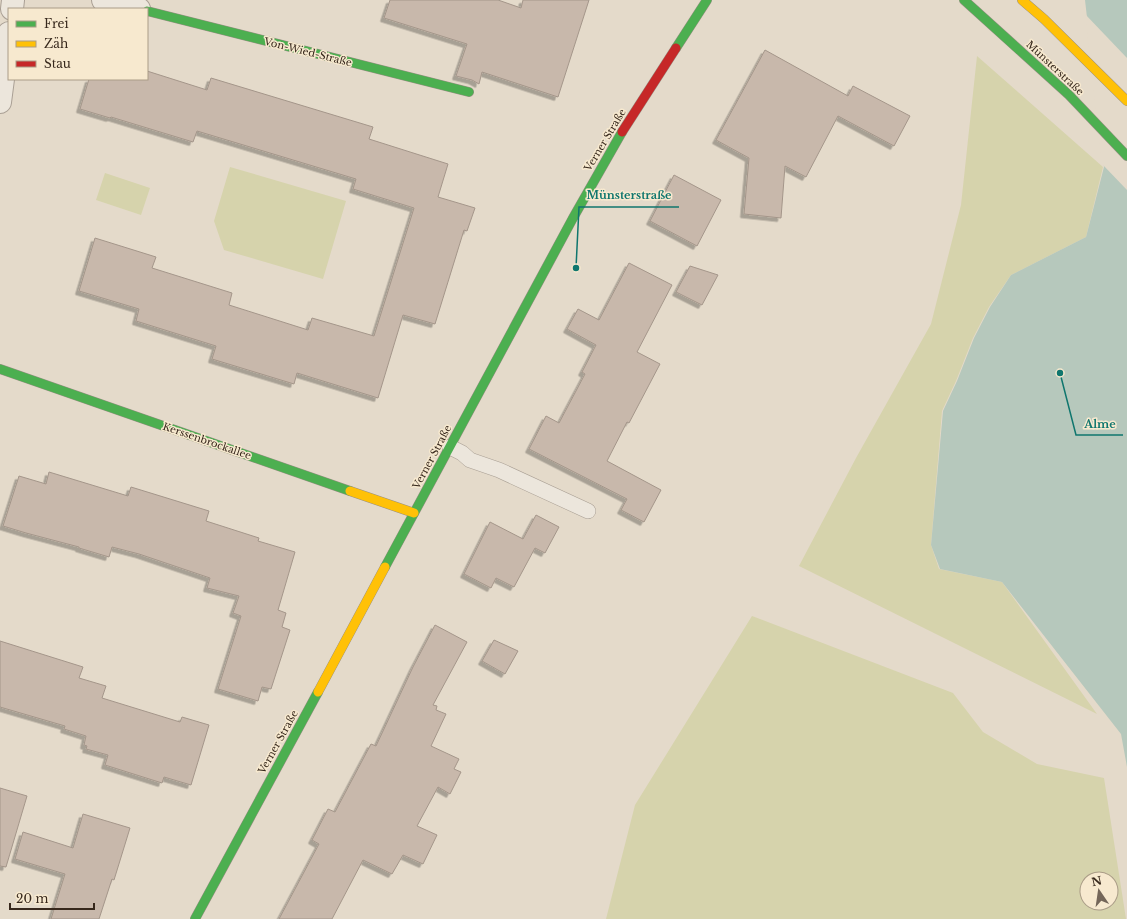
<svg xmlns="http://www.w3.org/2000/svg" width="1127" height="919" font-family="'Libre Baskerville',serif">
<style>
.green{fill:#d6d3ac;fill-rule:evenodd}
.water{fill:#b6c8bc}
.pier{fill:#e4daca}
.building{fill:#c8b8ab;stroke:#a4968a;filter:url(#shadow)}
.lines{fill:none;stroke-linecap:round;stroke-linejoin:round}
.lane-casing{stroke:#a99f94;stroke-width:16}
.street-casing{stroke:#a99f94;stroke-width:24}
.fast-casing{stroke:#988f84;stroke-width:10}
.slow-casing{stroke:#988f84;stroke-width:10}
.jam-casing{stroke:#988f84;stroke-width:10}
.lane{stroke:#ece6dc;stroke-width:15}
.street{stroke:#ece6dc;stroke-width:22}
.fast{stroke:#4caf50;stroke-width:9}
.slow{stroke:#ffc107;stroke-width:9}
.jam{stroke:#c62828;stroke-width:9}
.labels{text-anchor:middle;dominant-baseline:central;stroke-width:3;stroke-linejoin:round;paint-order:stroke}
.street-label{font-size:10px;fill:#37281c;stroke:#f7e9cf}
.leader{fill:none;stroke:#0f766e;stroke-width:1.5}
.callout-dot{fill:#0f766e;stroke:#f7e9cf;stroke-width:1.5}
.callout-label{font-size:11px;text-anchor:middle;font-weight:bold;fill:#0f766e;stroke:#f7e9cf;stroke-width:3;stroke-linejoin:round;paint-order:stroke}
</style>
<defs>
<filter id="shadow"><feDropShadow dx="-3.5" dy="3.5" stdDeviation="0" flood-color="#0004"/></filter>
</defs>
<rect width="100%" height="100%" fill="#e4daca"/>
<!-- green -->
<path class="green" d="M 977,56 L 1103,167 L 1086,237 L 1011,275 L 989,307 L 973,338 L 956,381 L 942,411 L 931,545 L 939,569 L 1002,582 L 1097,714 L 799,566 L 856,458 L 931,324 L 961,205 Z
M 230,167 L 346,201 L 323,279 L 224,250 L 214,221 Z
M 105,173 L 150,188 L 141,215 L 96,200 Z
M 752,616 L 953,693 L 983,732 L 1037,764 L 1104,778 L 1126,919 L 606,919 L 635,805 ZM 1087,879 L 1111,879 L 1111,903 L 1087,903 Z"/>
<!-- water -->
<path class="water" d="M 1085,0 L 1127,0 L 1127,767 L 1121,734 L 1002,582 L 940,569 L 931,545 L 943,411 L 957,381 L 974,338 L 990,307 L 1011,275 L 1086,237 L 1104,167 Z"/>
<!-- pier -->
<path class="pier" d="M 1085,14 L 1127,58 L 1127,190 L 1102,164 Z"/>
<!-- building -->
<path class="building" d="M 390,0 L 498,0 L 521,8 L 523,0 L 589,0 L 558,97 L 482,72 L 479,84 L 472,80 L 456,76 L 467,44 L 384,18 Z
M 765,50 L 848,96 L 853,86 L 910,116 L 894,146 L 838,116 L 806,177 L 785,166 L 781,218 L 744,214 L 749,158 L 716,140 Z
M 147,71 L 207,90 L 211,78 L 373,127 L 369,139 L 448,164 L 438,197 L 475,208 L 467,231 L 464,230 L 435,324 L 403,315 L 378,398 L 297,373 L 294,384 L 212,359 L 216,346 L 136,321 L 139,309 L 79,291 L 95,238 L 156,257 L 152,268 L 232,293 L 229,305 L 308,330 L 312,318 L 374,336 L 414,208 L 353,189 L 356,179 L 197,131 L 193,142 L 111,117 L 110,118 L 80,109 L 89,79 L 147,79 Z
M 674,175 L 721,200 L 697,246 L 650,221 Z
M 629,263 L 672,285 L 637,352 L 660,364 L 629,423 L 627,422 L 607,461 L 661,490 L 644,522 L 621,510 L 627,499 L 529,449 L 546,416 L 559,423 L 585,374 L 582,372 L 596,345 L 567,329 L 578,309 L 599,320 Z
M 690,266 L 718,275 L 702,305 L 676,292 Z
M 49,472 L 128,496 L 131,487 L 209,511 L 206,521 L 259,538 L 258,541 L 295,552 L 278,610 L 286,613 L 282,627 L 290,630 L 271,689 L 262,687 L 258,701 L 218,689 L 241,616 L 233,613 L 239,596 L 207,588 L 210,578 L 139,554 L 112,547 L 109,557 L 79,548 L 79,547 L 26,533 L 3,526 L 19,476 L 46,484 Z
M 536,515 L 559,527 L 545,553 L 535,548 L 514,587 L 496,578 L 491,588 L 464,574 L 490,522 L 523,539 Z
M 435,625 L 467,642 L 433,705 L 437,706 L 436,710 L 446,714 L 431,746 L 459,759 L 454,769 L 461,772 L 450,794 L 438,787 L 417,826 L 437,835 L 423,864 L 403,855 L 392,874 L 363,860 L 332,919 L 279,919 L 319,844 L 312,840 L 328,809 L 335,812 L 371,744 L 376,746 L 413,667 Z
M 494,640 L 518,651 L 505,674 L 482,661 Z
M 0,641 L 83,667 L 79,678 L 106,686 L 102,698 L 180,722 L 182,717 L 209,725 L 191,785 L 164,777 L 162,783 L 105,765 L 108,755 L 86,749 L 87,746 L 84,745 L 86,736 L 64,729 L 65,726 L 0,707 Z
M 0,788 L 27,796 L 6,867 L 0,866 Z
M 83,814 L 130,828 L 114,880 L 112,879 L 99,919 L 51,919 L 65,874 L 15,859 L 23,832 L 73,848 Z"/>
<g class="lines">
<defs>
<path id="lane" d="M 450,447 L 462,453 L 470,460 L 499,470 L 588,511"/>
<path id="street" d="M 103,0 L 139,9
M 12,9 L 13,0
M 0,102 L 9,33"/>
<path id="fast" d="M 964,0 L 1069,95 L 1127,156
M 147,11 L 469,92
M 676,48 L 707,0
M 0,369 L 350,491
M 385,567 L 573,218 L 622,132
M 195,919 L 318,692"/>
<path id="slow" d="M 1022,0 L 1044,19 L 1127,101
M 350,491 L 414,513
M 318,692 L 385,567"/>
<path id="jam" d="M 622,132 L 676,48"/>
</defs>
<!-- lane casing -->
<use href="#lane" class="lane-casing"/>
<!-- street casing -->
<use href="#street" class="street-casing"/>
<!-- fast casing -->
<use href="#fast" class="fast-casing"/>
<!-- slow casing -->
<use href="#slow" class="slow-casing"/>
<!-- jam casing -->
<use href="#jam" class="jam-casing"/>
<!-- lane -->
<use href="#lane" class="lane"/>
<!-- street -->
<use href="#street" class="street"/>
<!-- fast -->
<use href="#fast" class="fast"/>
<!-- slow -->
<use href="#slow" class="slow"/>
<!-- jam -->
<use href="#jam" class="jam"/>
</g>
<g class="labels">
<!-- street labels -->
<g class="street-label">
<text transform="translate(308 52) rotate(14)">Von-Wied-Straße</text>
<text transform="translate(1055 68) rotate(43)">Münsterstraße</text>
<text transform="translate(605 140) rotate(-59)">Verner Straße</text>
<text transform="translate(207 441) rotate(19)">Kerssenbrockallee</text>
<text transform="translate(432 457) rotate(-62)">Verner Straße</text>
<text transform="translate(278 742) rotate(-61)">Verner Straße</text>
</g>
</g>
<!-- callouts -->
<path class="leader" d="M576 268L579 207H679M1060 373L1076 435H1123"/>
<g class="callout-dot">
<circle cx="576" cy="268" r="4"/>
<circle cx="1060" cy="373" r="4"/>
</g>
<g class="callout-label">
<text x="629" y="199">Münsterstraße</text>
<text x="1100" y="428">Alme</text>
</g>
<!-- legend -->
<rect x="8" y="8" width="140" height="72" fill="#f7e9cf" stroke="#aa9c87"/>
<rect x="16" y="21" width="20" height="6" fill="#4caf50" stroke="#aa9c87"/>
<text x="44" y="28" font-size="12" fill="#37281c">Frei</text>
<rect x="16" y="41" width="20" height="6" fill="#ffc107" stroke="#aa9c87"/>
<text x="44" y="48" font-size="12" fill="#37281c">Zäh</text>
<rect x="16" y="61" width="20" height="6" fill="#c62828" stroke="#aa9c87"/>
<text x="44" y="68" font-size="12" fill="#37281c">Stau</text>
<!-- north arrow -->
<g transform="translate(1099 891) rotate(347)"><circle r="19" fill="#f7e9cf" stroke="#aa9c87"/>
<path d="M0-3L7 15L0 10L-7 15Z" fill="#746659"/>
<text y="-6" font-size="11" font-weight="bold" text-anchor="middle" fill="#37281c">N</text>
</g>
<!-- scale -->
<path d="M10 903v6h84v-6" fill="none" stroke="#37281c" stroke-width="2"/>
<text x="16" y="903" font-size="12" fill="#37281c" stroke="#f7e9cf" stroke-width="3" paint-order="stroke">20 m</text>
</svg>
